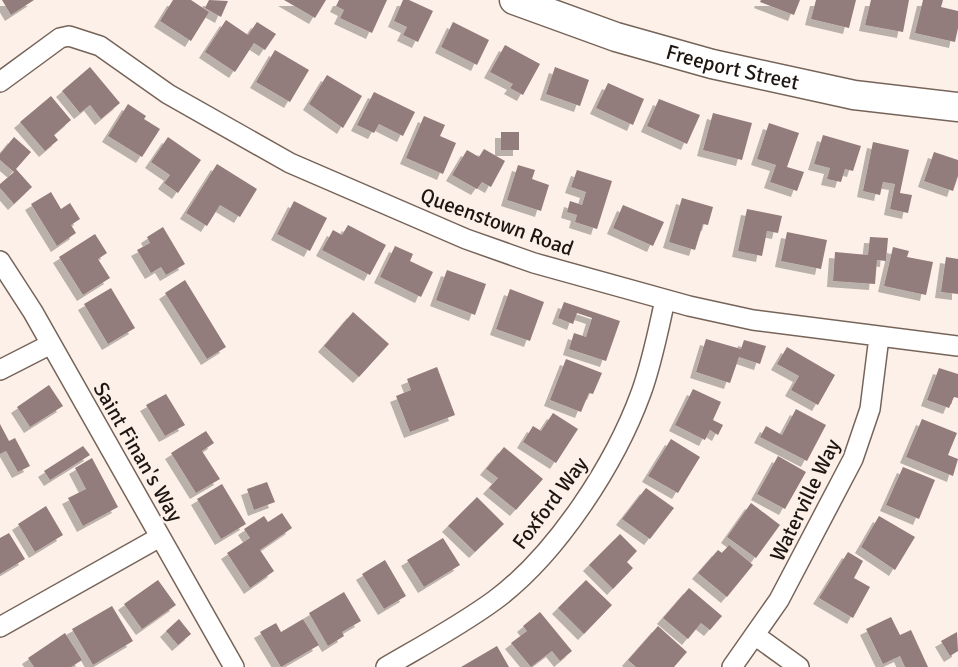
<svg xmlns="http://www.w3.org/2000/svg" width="958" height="667" font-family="Signika,sans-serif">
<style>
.building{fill:#937c7b;filter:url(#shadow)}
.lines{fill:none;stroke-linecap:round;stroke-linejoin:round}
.minor-casing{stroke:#766459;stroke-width:22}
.secondary-casing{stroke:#766459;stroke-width:31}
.minor{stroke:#fff;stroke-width:19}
.secondary{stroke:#fff;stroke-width:28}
.labels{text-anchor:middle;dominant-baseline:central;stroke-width:5;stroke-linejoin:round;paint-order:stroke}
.street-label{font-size:21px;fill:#1d1612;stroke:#fdf0e8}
</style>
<defs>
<filter id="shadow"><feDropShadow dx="-6" dy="6" stdDeviation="0" flood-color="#0004"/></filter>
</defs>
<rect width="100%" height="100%" fill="#fdf0e8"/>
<!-- building -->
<path class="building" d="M 2,0 L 34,0 L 11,15 Z
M 173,0 L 191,0 L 209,12 L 191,41 L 160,21 Z
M 209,0 L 228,1 L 221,17 L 205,8 Z
M 284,0 L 326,0 L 315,18 Z
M 339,0 L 387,0 L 372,33 L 340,18 L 344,10 L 336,6 Z
M 403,0 L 409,0 L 433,11 L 418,42 L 403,35 L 407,27 L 394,21 Z
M 761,0 L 800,0 L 794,15 L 760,2 Z
M 816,0 L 856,0 L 849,28 L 811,19 Z
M 871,0 L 909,0 L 903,32 L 865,25 Z
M 923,0 L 943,0 L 941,7 L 958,11 L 958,28 L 955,42 L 915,33 Z
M 226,20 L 248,35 L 257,22 L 276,34 L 265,50 L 254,43 L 235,72 L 205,52 Z
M 453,22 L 489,40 L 477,65 L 441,47 Z
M 505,45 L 540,64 L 523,95 L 510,88 L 513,84 L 490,72 Z
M 275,50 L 309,70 L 290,102 L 256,82 Z
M 90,67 L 120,103 L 101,119 L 90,105 L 80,113 L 62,91 Z
M 555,67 L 589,80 L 580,106 L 546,94 Z
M 327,75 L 362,96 L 343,128 L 309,104 Z
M 608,83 L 644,99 L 633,125 L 596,108 Z
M 374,92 L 415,112 L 403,136 L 379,124 L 374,133 L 357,125 Z
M 51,96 L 71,120 L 54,135 L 58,140 L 45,151 L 20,122 Z
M 659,99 L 700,115 L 687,144 L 647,126 Z
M 128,104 L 146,116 L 144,119 L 160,129 L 142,157 L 108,136 Z
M 713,113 L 752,123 L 742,160 L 703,150 Z
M 424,116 L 445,125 L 440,136 L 456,143 L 443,174 L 406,158 Z
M 769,123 L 799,133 L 787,167 L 804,172 L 797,191 L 770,182 L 776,165 L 757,159 Z
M 501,132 L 519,132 L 519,150 L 501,150 Z
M 823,135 L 861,146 L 853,171 L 845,169 L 841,182 L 827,179 L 830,168 L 814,164 Z
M 14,137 L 31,152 L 16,169 L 32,187 L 14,204 L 0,188 L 0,184 L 14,172 L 0,160 L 0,154 Z
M 168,137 L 201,160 L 178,193 L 164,183 L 170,175 L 151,162 Z
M 873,142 L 909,150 L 900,193 L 912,195 L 908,213 L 890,209 L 895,184 L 883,182 L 880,195 L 863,191 Z
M 484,149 L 505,161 L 491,187 L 482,182 L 477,189 L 452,175 L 467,150 L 479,157 Z
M 934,152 L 958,160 L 958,176 L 953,191 L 924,181 Z
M 217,164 L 257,189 L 240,217 L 220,205 L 207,226 L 186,213 Z
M 518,165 L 535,170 L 532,179 L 549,185 L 541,211 L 507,200 Z
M 577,170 L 612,181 L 597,229 L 575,222 L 577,215 L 567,212 L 570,201 L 582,205 L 586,192 L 571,187 Z
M 51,192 L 61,209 L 70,203 L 80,219 L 71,225 L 76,233 L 57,246 L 31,204 Z
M 682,198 L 713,207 L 708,225 L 703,224 L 695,250 L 669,242 Z
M 294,201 L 327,218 L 310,251 L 277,234 Z
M 623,205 L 664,222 L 653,246 L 613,228 Z
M 747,209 L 782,216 L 778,233 L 767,231 L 762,256 L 738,251 Z
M 348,225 L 386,245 L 370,275 L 322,250 L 333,230 L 342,235 Z
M 163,227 L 185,264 L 166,275 L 161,267 L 151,273 L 137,250 L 150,243 L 147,237 Z
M 787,232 L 827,240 L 821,269 L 781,261 Z
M 95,234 L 107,253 L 98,259 L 110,278 L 83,295 L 59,257 Z
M 870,237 L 888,238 L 886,261 L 877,260 L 875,284 L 833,281 L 835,252 L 868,255 Z
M 395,246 L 413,254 L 410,261 L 433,272 L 421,297 L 380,277 Z
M 893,247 L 909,251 L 907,257 L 933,262 L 926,295 L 884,286 Z
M 946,257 L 958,259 L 958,294 L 941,292 Z
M 447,270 L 486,284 L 475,315 L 436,300 Z
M 185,280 L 226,347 L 207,359 L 165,293 Z
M 111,288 L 135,328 L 108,344 L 84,304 Z
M 510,289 L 544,302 L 530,341 L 496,329 Z
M 564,302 L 620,321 L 606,361 L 569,349 L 574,333 L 586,337 L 592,318 L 577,313 L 573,324 L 558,318 Z
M 353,312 L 389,344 L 359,377 L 324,346 Z
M 706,339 L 741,349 L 744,340 L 766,346 L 760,364 L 739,357 L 730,383 L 696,372 Z
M 787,347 L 835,375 L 818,405 L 791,390 L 799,376 L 777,364 Z
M 566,359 L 602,373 L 593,394 L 589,393 L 581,412 L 550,400 Z
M 437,367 L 455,415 L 410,432 L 396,396 L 411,390 L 407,379 Z
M 939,368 L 958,374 L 958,398 L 954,397 L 949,408 L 927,400 Z
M 49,385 L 63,406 L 30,427 L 17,407 Z
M 693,389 L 721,402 L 713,420 L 723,425 L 718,435 L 710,430 L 705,440 L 675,425 Z
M 166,394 L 185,425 L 165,436 L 146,405 Z
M 796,409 L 826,425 L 807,461 L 760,437 L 766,426 L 782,435 Z
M 553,413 L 578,429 L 556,463 L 523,442 L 533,426 L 541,431 Z
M 922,419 L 957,433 L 948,455 L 958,459 L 953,476 L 906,457 Z
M 0,424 L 9,441 L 15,438 L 30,466 L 18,472 L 6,451 L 0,454 Z
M 206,431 L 214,443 L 202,451 L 220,479 L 196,493 L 171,453 Z
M 671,439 L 700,457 L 678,493 L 648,476 Z
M 83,446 L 90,455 L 50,480 L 44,471 Z
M 504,447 L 543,479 L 516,510 L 489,488 L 498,478 L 486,469 Z
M 778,456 L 806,472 L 785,509 L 757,494 Z
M 92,458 L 118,507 L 83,526 L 68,498 L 86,489 L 75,468 Z
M 903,467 L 935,480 L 919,519 L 886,505 Z
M 267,482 L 275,502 L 254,510 L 247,489 Z
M 222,484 L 246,524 L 221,539 L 197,499 Z
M 646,488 L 674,508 L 650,539 L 622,519 Z
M 477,497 L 504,524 L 475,552 L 448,526 Z
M 751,503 L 780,525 L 756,558 L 727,537 Z
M 46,506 L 63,535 L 35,552 L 18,524 Z
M 282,513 L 292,528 L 260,550 L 274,571 L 250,588 L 227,553 L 250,538 L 244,529 L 264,516 L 268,522 Z
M 879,516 L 915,537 L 895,570 L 861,547 Z
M 9,533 L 25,559 L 0,574 L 0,538 Z
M 620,534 L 637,551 L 627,562 L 633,568 L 613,589 L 589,565 Z
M 443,538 L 460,565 L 424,587 L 407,560 Z
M 729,545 L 753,565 L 727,597 L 698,573 L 718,550 L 722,553 Z
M 848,552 L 863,561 L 854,578 L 870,587 L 853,618 L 819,598 Z
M 385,560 L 406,596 L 384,609 L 362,574 Z
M 158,580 L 176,605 L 142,629 L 124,604 Z
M 586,580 L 612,605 L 584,634 L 558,608 Z
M 689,588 L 722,616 L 710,630 L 701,623 L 688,639 L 663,618 Z
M 344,592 L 361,621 L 342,632 L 344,636 L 328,646 L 309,613 Z
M 112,606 L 133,641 L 93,665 L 72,629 Z
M 540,612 L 572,651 L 560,661 L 552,651 L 531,667 L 511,643 L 527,631 L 523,626 Z
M 891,617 L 900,635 L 911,630 L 928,667 L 905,667 L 900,656 L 883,664 L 866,629 Z
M 179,619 L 191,634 L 178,645 L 166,631 Z
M 303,619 L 319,645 L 281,667 L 260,632 L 276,623 L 281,632 Z
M 658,626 L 687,652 L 674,667 L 636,667 L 628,660 Z
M 957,632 L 958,651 L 950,656 L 941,641 Z
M 65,633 L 82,660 L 71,667 L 34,667 L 28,658 Z
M 497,646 L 509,667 L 461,667 Z"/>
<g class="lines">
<defs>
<path id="minor" d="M 0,82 L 60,38 L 69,36 L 100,46 L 168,94 L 290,163 L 466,239 L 534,263 L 689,306 L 753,320 L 958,346
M 0,261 L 33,312 L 234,667
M 0,370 L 51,344
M 0,627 L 160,537
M 756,636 L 799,667
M 386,667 C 422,646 461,625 495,600 C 557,554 615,464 641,393 C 652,363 658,331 665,300
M 732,667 L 779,600 L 853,459 L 870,409 L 879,337"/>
<g id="secondary">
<path id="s1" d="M 514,0 L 616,37 L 712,64 L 854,95 L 958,107"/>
</g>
</defs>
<!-- minor casing -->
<use href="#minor" class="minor-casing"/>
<!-- secondary casing -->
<use href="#secondary" class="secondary-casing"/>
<!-- minor -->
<use href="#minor" class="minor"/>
<!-- secondary -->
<use href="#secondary" class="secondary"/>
</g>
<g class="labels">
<!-- street labels -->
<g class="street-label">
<text stroke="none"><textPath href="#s1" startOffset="229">Freeport Street</textPath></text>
<text transform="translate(497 222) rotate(20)">Queenstown Road</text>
<text transform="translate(138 452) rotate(60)">Saint Finan's Way</text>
<text transform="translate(805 500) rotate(-64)">Waterville Way</text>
<text transform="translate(550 503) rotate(-53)">Foxford Way</text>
</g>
</g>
</svg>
